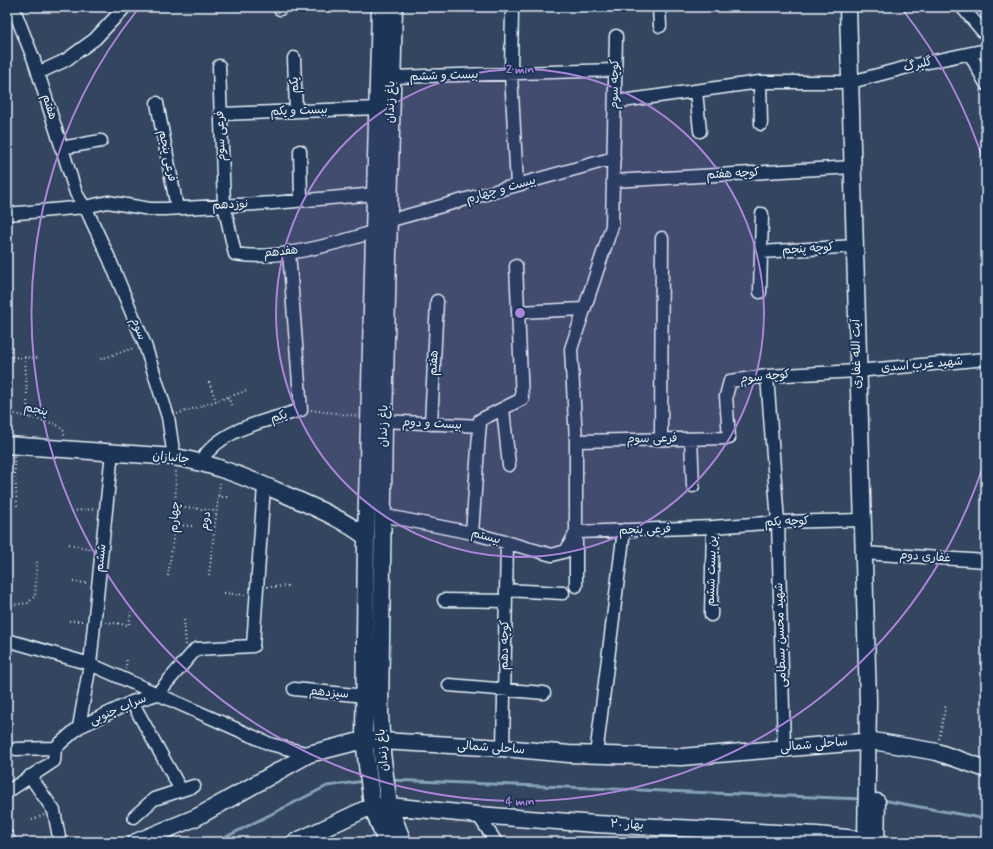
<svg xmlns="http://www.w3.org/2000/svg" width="993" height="849" font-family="Mynerve,'Playpen Sans Arabic',sans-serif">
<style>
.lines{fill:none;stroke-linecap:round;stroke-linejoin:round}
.stream{stroke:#86a2b7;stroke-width:3}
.street-casing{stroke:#e8f1f8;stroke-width:15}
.secondary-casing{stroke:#e8f1f8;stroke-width:19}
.path{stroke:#e8f1f8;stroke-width:2;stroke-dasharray:1 3;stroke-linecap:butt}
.street{stroke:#1d3557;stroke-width:12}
.secondary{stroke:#1d3557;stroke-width:16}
.ring{fill:none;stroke:#ac85d9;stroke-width:2}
.labels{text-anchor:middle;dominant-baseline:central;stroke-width:4;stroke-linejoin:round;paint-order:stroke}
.street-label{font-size:12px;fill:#e8f1f8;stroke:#1d3557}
.centre{fill:#ac85d9;stroke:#1d3557;stroke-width:2}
.ring-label{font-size:12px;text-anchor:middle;font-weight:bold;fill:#ac85d9;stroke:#1d3557;stroke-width:4;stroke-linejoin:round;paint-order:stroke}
</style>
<rect width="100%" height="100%" fill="#344560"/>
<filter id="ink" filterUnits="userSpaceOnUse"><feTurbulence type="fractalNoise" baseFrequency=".025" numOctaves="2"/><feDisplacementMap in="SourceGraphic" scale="8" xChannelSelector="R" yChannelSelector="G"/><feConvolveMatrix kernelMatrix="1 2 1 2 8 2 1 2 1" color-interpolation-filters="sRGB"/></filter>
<g filter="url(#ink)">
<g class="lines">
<!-- stream -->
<path class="stream" d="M 390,780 L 862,799
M 882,800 L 986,819
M 216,842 L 327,786 L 365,781"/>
<defs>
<path id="street" d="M 13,7 L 34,60 L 76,193 L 88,213 L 109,258 L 145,345 L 168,417 L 174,457
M 512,7 L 511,74 L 517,185
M 659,7 L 660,26
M 962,7 L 986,35
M 280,9 L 280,7
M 970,54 L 986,84
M 294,58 L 296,111
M 219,66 L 224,205 L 235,254 C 274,261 337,244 375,231
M 38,73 L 66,60 L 95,39 L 125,7
M 392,77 L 616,70
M 760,82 L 761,124
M 696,91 L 700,131
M 615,102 L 760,82 L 851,82 L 919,64 L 986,50
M 157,103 L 177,208
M 221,114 L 378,108
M 61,148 L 101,141
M 300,151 L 301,199
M 613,181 L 853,167
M 7,214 L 85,207 L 108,202 L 150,209 L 165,209 L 273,203 L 376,194
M 388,221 L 614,158
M 761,252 L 855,246
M 760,292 L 762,214
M 518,312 L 584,309
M 767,376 L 778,522 L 784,748
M 503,409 L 509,465
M 384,421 L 480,426
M 431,424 L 437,301
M 661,439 L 662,238
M 691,439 L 693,486
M 576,441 L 729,438 L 726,396 L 730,381 L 767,376 L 857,371 L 986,359
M 201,461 C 221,428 266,421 301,410 L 289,252
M 382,515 L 472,533 L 552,555 L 566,551 L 575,534
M 577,532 L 713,527 L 778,522 L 862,520
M 472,533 L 480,420 L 522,399 L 516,266
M 863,553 L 986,561
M 576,586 L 576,441 L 571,349 L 612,226 L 616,36
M 506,590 L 563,593
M 444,600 L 506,601
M 711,615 L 713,527
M 7,640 L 90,664 L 270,744 L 309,754
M 449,685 L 544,693
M 294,689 L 365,696
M 132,702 L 181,790
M 79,727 L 132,702 L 157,694 L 196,649 L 253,646 L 264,486
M 503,748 L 507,542
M 16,749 L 55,748
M 596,755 L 624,530
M 30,776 L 54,811 L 60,842
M 7,792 L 54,761 L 55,748 L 79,727 L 90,664 L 112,452
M 478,815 L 496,842
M 134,817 L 154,799 L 194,786
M 7,836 L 9,842"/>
<path id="secondary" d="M 380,7 L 366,537 L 364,740 L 372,806 L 386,842
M 394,7 L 384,421 L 380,713 L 382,753 L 389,806 L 403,842
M 848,7 L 868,701 L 866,842
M 7,445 L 174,457 C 212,463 247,478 282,493 C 311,506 340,517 366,537
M 136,842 L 197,817 L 309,754 L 364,740 L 503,748 L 569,754 L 681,757 L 873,741 L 937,752 L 986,769
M 295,842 L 372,806 L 389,806 L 478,815 L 596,824 L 817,835 L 866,840
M 876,842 L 877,802"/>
</defs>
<!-- street casing -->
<use href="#street" class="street-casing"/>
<!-- secondary casing -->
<use href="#secondary" class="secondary-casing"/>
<!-- path -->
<path class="path" d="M 12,357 L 40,358
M 25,357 L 28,418
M 101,359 L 134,348
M 209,382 L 216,401
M 228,397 L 232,407
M 311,410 L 357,416
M 7,412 L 56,424 L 64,431 L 64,437
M 177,414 L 246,391
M 14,457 L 17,506
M 218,497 L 230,497
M 177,506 L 216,511
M 72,511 L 95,509
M 175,525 L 193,526
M 69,544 L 91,549
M 209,575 L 220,483
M 168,576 L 175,525 L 176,470
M 73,582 L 87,583
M 267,587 L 290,586
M 224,593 L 245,595
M 7,612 L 12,605 L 28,603 L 35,596 L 37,561
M 184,620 L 186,645
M 69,621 L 83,621
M 106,622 L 129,625 L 131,612
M 126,669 L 127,657
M 939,739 L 946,704
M 32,820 L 44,815"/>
<!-- street -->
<use href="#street" class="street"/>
<!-- secondary -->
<use href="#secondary" class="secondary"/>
</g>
</g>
<!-- distance rings -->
<circle cx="520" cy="313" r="244" fill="#ac85d9" fill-opacity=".12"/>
<g class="ring">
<circle cx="520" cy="313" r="244"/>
<path d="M985 460A488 488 0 1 1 138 9M902 9A488 488 0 0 1 985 166"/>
</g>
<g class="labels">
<!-- street labels -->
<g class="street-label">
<text transform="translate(918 65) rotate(-13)">گلبرگ</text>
<text transform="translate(444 76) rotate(-2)">بیست و ششم</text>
<text transform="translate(615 84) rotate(-89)">کوچه سوم</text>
<text transform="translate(295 85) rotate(-92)">یکم</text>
<text transform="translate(391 102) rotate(-89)">باغ زندان</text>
<text transform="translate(49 107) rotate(73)">هفتم</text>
<text transform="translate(299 111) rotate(-2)">بیست و یکم</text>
<text transform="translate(221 136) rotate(-92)">فرعی سوم</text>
<text transform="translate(167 156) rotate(79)">فرعی پنجم</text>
<text transform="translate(733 174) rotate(-3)">کوچه هفتم</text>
<text transform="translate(501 190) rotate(-16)">بیست و چهارم</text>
<text transform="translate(230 205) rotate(-3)">نوزدهم</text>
<text transform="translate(808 249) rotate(-4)">کوچه پنجم</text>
<text transform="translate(281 252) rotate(-6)">هفدهم</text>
<text transform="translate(138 329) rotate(68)">سوم</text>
<text transform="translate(857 354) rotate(-91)">آیت الله غفاری</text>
<text transform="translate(434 363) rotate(-87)">هفتم</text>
<text transform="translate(922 365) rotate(-5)">شهید عرب اسدی</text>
<text transform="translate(765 377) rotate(-6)">کوچه سوم</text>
<text transform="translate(36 410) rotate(13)">پنجم</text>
<text transform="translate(279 417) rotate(-17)">یکم</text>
<text transform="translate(432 424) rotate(3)">بیست و دوم</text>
<text transform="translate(384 426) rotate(-89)">باغ زندان</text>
<text transform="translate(652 439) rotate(-1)">فرعی سوم</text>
<text transform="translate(171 458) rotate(6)">جانبازان</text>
<text transform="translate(175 517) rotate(-86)">چهارم</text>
<text transform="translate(206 521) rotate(-83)">دوم</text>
<text transform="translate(787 522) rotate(-2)">کوچه یکم</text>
<text transform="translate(645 530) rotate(-2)">فرعی پنجم</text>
<text transform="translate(486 537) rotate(15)">بیستم</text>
<text transform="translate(925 557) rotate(4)">غفاری دوم</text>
<text transform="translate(101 558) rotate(-84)">ششم</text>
<text transform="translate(712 571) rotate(-88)">بن بست ششم</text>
<text transform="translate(781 635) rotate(-92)">شهید محسن بسطامی</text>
<text transform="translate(505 645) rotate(-89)">کوچه دهم</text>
<text transform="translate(329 693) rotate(5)">سیزدهم</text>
<text transform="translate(118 710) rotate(-23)">سراب جنوبی</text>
<text transform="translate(814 745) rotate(-5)">ساحلی شمالی</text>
<text transform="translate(491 748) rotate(4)">ساحلی شمالی</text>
<text transform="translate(383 750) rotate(-95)">باغ زندان</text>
<text transform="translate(627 825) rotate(3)">بهار ۲۰</text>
</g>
</g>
<circle cx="520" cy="313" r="6" class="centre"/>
<g class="ring-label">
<text x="520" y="73">2 min</text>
<text x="520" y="805">4 min</text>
</g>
<!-- margin -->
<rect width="993" height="849" fill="none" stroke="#1d3557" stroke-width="24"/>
<rect x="12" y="12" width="969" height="825" fill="none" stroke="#e8f1f8" stroke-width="1.5" filter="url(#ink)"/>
</svg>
